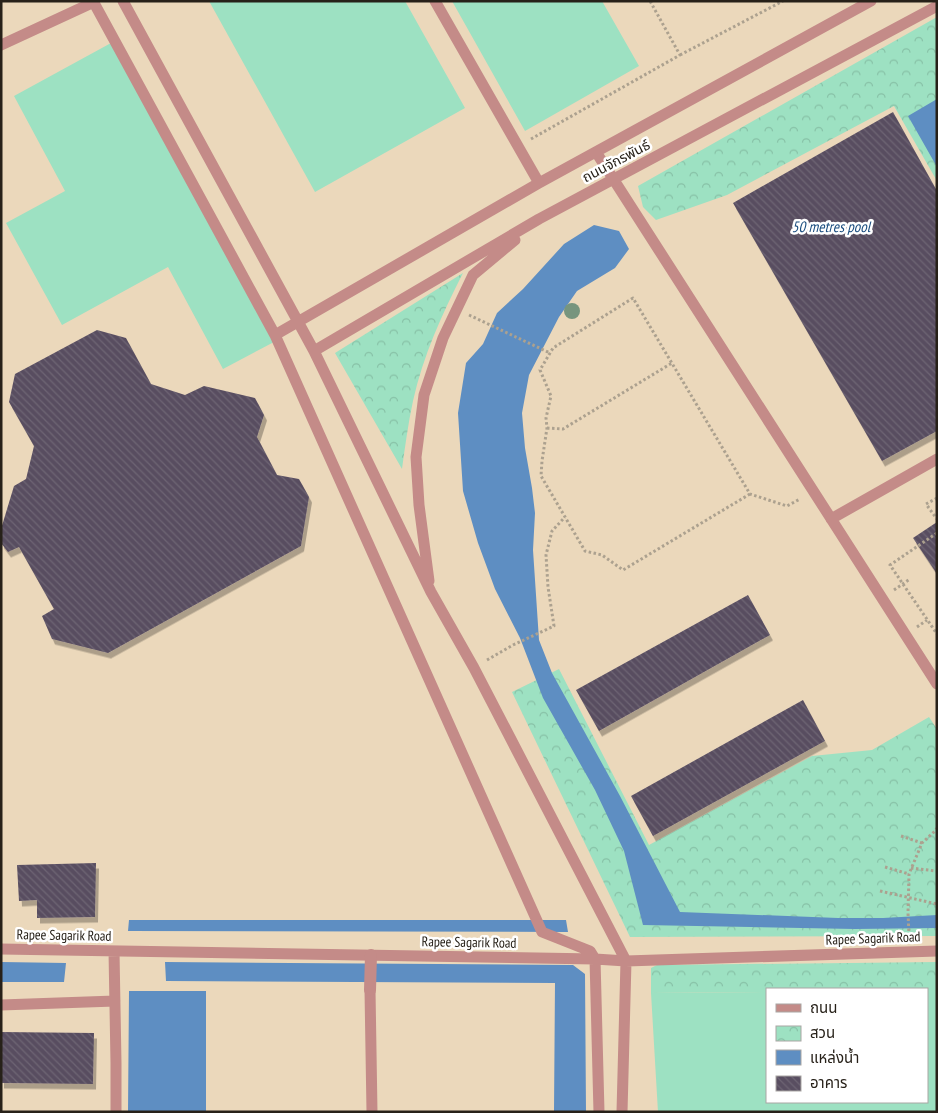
<svg xmlns="http://www.w3.org/2000/svg" width="938" height="1113" font-family="'PT Sans Narrow','Noto Sans Thai',sans-serif">
<style>
.built{fill:#ebd8bb;fill-rule:evenodd}
.park{fill:url(#park-crowns)}
.garden{fill:#9de1c2}
.water{fill:#5e8ec2}
.building{fill:url(#building-back-hatch);filter:url(#shadow)}
.lines{fill:none;stroke-linecap:round;stroke-linejoin:round}
.path{stroke:#aca18f;stroke-width:3;stroke-dasharray:2.5 2.5;stroke-linecap:butt}
.lane{stroke:#c48b88;stroke-width:11}
.street{stroke:#c48b88;stroke-width:12}
.tree{fill:#77957e}
.labels{text-anchor:middle;dominant-baseline:central;stroke-width:5;stroke-linejoin:round;paint-order:stroke}
.street-label{font-size:14px;fill:#272119;stroke:#fff}
.water-label{font-size:15px;font-style:italic;fill:#1a4d7f;stroke:#fff}
</style>
<defs>
<pattern id="park-crowns" width="20" height="18" patternUnits="userSpaceOnUse" patternTransform="scale(1.25)"><rect width="20" height="18" fill="#9de1c2"/><path d="M2 6a3 3 0 1 1 6 0M12 15a3 3 0 1 1 6 0" fill="none" stroke="#87c1a6"/></pattern>
<pattern id="building-back-hatch" width="6" height="6" patternUnits="userSpaceOnUse" patternTransform="scale(1.25)"><rect width="6" height="6" fill="#594e61"/><path d="M-1 5l2 2M0 0l6 6M5-1l2 2" fill="none" stroke="#6d6473"/></pattern>
<filter id="shadow"><feDropShadow dx="3" dy="5.5" stdDeviation="0" flood-color="#0004"/></filter>
</defs>
<rect width="100%" height="100%" fill="#f1e3cc"/>
<!-- built -->
<path class="built" d="M 1,1 L 937,1 L 937,1112 L 1,1112 ZM 767,989 L 927,989 L 927,1102 L 767,1102 Z"/>
<!-- park -->
<path class="park" d="M 937,17 L 937,181 L 894,106 L 727,195 L 656,220 L 643,207 L 638,186 Z
M 463,273 C 442,314 423,356 413,401 C 408,424 405,447 402,469 L 335,353 Z
M 559,669 L 649,845 L 812,756 L 872,750 L 929,717 L 937,729 L 937,936 L 630,937 L 512,692 Z
M 937,962 L 937,991 L 927,991 L 927,989 L 767,989 L 767,992 L 651,993 L 651,968 L 657,965 Z"/>
<!-- garden -->
<path class="garden" d="M 209,1 L 405,1 L 465,108 L 315,192 Z
M 452,1 L 602,1 L 639,66 L 525,131 Z
M 111,43 L 274,342 L 223,369 L 168,267 L 62,325 L 6,223 L 65,191 L 14,96 Z
M 937,990 L 937,1112 L 658,1112 L 651,993 L 767,992 L 767,1102 L 927,1102 L 927,991 Z"/>
<!-- water -->
<path class="water" d="M 937,99 L 937,167 L 908,116 Z
M 594,225 L 619,231 L 629,249 L 615,268 L 577,291 L 559,317 L 529,375 L 522,413 L 525,448 L 532,488 L 535,513 L 533,550 L 539,640 L 552,673 L 620,796 L 680,912 L 838,918 L 883,918 L 937,915 L 937,928 L 855,929 L 643,925 L 624,851 L 595,790 L 543,698 L 520,638 L 495,589 L 478,543 L 463,491 L 458,413 L 466,363 L 483,344 L 497,313 L 523,289 L 564,244 Z
M 129,920 L 566,920 L 568,932 L 128,931 Z
M 1,962 L 66,963 L 64,982 L 1,982 Z
M 165,962 L 573,965 L 585,974 L 586,1112 L 554,1112 L 555,983 L 166,981 Z
M 129,991 L 206,991 L 206,1112 L 128,1112 Z"/>
<!-- building -->
<path class="building" d="M 893,112 L 937,191 L 937,431 L 882,461 L 733,203 Z
M 97,330 L 126,338 L 151,384 L 185,395 L 204,386 L 255,398 L 264,415 L 257,437 L 277,475 L 299,479 L 309,497 L 301,546 L 108,653 L 52,639 L 42,616 L 54,609 L 19,547 L 8,552 L 1,543 L 1,529 L 14,486 L 26,479 L 34,446 L 9,402 L 15,374 Z
M 937,522 L 937,574 L 913,538 Z
M 748,595 L 770,635 L 599,731 L 576,690 Z
M 803,700 L 825,741 L 653,836 L 631,796 Z
M 96,863 L 95,917 L 37,918 L 37,900 L 19,901 L 17,865 Z
M 1,1032 L 94,1033 L 93,1084 L 1,1083 Z"/>
<g class="lines">
<!-- path -->
<path class="path" d="M 680,55 L 783,1
M 531,139 L 680,55 L 650,1
M 469,315 L 550,353
M 547,428 L 563,429 L 672,363
M 750,494 L 623,570 L 602,555 L 585,551 L 541,476 L 542,461 L 547,428 L 546,418 L 551,396 L 540,370 L 553,348 L 633,298 L 750,494 L 787,506 L 800,499
M 937,498 L 926,504 L 937,519
M 937,533 L 890,565 L 937,634
M 894,590 L 910,579
M 917,627 L 927,620
M 487,660 L 513,645 L 554,626 L 548,587 L 546,555 L 552,531 L 565,517
M 901,836 L 922,843
M 885,867 L 909,874
M 911,868 L 936,871
M 880,891 L 937,904
M 909,936 L 908,913 L 909,874 L 922,843 L 935,831 L 937,828"/>
<!-- lane -->
<path class="lane" d="M 93,1 L 275,335 L 542,932 L 590,951 L 595,959 L 599,1112
M 123,1 L 314,351 L 431,592 L 474,668 L 626,961 L 622,1112
M 435,1 L 539,183
M 1,45 L 94,2
M 596,152 L 937,684
M 275,335 L 539,183 L 871,1
M 314,351 L 539,219 L 937,6
M 831,519 L 937,459
M 429,581 L 419,505 L 416,457 L 424,395 L 443,338 L 473,275 L 515,240
M 1,949 L 595,959 L 626,961 L 937,951
M 114,951 L 116,1063 L 116,1112
M 370,990 L 372,1112
M 1,1005 L 115,1001"/>
<!-- street -->
<path class="street" d="M 370,990 L 371,955"/>
</g>
<!-- trees -->
<circle class="tree" cx="572" cy="311" r="8"/>
<g class="labels">
<!-- street labels -->
<g class="street-label">
<text transform="translate(616 161) rotate(-28)">ถนนจักรพันธ์</text>
<text transform="translate(64 935) rotate(1)">Rapee Sagarik Road</text>
<text transform="translate(873 938) rotate(-2)">Rapee Sagarik Road</text>
<text transform="translate(469 942) rotate(1)">Rapee Sagarik Road</text>
</g>
<!-- water labels -->
<g class="water-label">
<text x="831" y="226">50 metres pool</text>
</g>
</g>
<!-- border -->
<rect width="938" height="1113" fill="none" stroke="#272119" stroke-width="5"/>
<!-- legend -->
<rect x="766" y="988" width="162" height="115" fill="#ffffff" stroke="#a9a6a3"/>
<rect x="776" y="1004" width="25" height="8" fill="#c48b88" stroke="#a9a6a3"/>
<text x="810" y="1013" font-size="15" fill="#272119">ถนน</text>
<rect x="776" y="1026" width="25" height="15" fill="url(#park-crowns)" stroke="#a9a6a3"/>
<text x="810" y="1038" font-size="15" fill="#272119">สวน</text>
<rect x="776" y="1050" width="25" height="15" fill="#5e8ec2" stroke="#a9a6a3"/>
<text x="810" y="1063" font-size="15" fill="#272119">แหล่งน้ำ</text>
<rect x="776" y="1076" width="25" height="15" fill="url(#building-back-hatch)" stroke="#a9a6a3"/>
<text x="810" y="1088" font-size="15" fill="#272119">อาคาร</text>
</svg>
